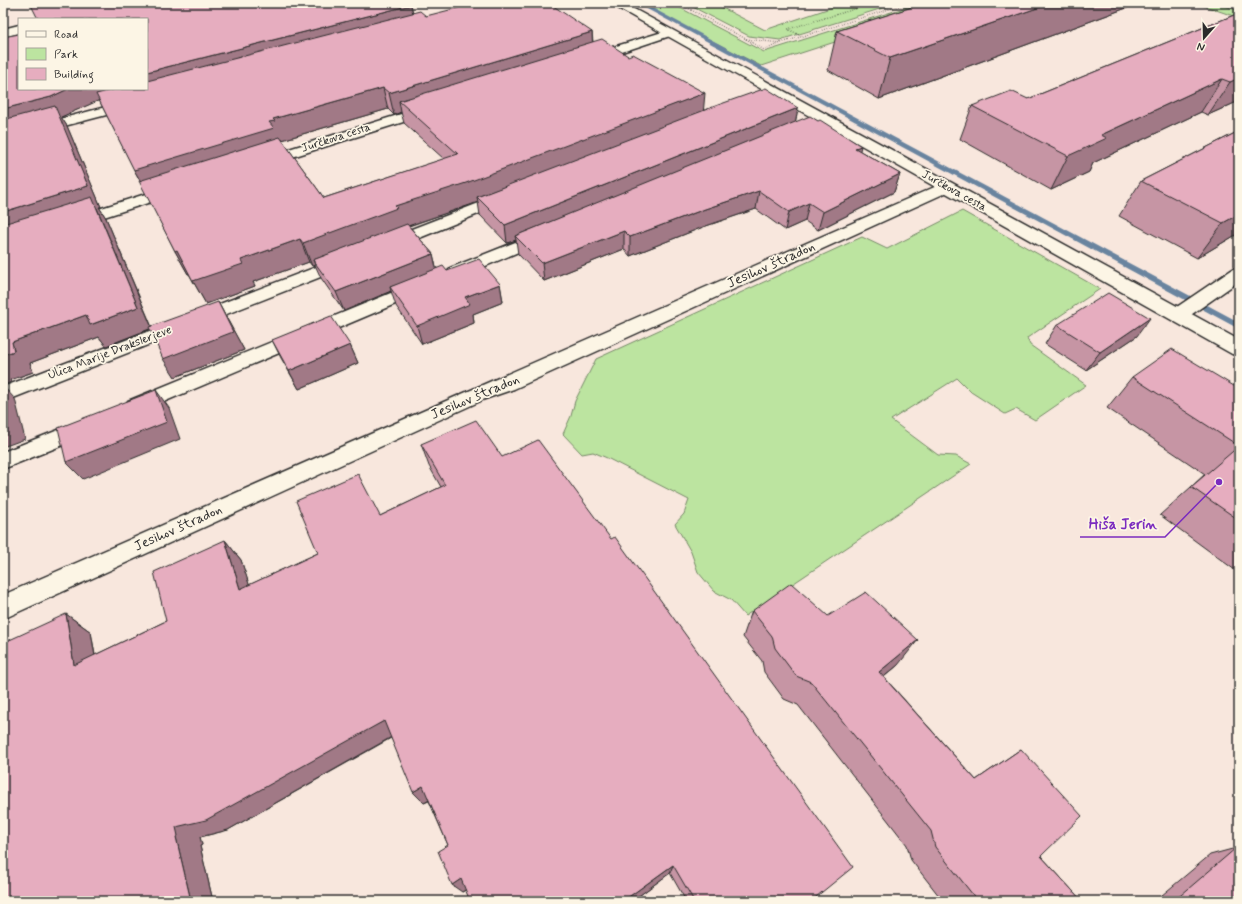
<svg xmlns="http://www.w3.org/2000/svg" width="1242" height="904" font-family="Mynerve,sans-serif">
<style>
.green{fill:#bce4a0;stroke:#748866}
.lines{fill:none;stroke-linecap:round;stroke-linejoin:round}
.stream{fill:#69849f;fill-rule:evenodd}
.service-casing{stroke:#2b2b2b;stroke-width:3}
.minor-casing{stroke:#2b2b2b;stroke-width:3}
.secondary-casing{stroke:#2b2b2b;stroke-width:3}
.path{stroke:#2b2b2b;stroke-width:1.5;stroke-dasharray:0.5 2;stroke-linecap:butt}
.service{fill:#fcf5e5;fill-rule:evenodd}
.minor{fill:#fcf5e5;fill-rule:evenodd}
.secondary{fill:#fcf5e5;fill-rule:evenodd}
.wall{fill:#c695a4;stroke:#2b2b2b;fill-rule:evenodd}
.shaded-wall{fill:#a17986;stroke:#2b2b2b}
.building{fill:#e6adbf;stroke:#2b2b2b}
.labels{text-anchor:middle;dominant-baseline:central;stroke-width:3.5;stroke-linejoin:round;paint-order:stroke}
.far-street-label{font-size:12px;fill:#2b2b2b;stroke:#fcf5e5}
.street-label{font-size:14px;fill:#2b2b2b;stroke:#fcf5e5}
.leader{fill:none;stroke:#7b2cbf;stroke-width:1.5}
.callout-dot{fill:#7b2cbf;stroke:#fcf5e5;stroke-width:1.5}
.callout-label{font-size:15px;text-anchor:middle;font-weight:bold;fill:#7b2cbf;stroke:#fcf5e5;stroke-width:3.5;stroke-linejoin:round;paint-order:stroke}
</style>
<rect width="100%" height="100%" fill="#f8e7dd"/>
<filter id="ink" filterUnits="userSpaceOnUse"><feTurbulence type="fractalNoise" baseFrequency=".025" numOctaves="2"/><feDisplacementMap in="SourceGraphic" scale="8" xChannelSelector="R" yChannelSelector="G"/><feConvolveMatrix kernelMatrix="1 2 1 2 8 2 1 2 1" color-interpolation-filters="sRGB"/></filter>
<g filter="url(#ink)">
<!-- green -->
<path class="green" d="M 638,3 L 671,3 L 764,52 L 920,3 L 955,3 L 761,66 Z
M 685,3 L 713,3 L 765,30 L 845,3 L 899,3 L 780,40 L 749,36 Z
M 1196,3 L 1217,3 L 1239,11 L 1239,18 Z
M 962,211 L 1100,289 L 1027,338 L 1030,345 L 1086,385 L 1035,420 L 1016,409 L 1005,414 L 971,392 L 957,378 L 891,420 L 938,455 L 956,456 L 971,464 L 745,616 L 731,600 L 714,591 L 698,572 L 691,552 L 675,524 L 684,514 L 689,500 L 607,458 L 593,452 L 582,454 L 563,434 L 571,416 L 575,401 L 596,359 L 862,237 L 887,249 Z"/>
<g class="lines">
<!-- stream -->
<path class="stream" d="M 636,3 L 643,3 L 1239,322 L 1239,329 Z"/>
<defs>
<path id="service" d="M 669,30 L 675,33 L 673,35 L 595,61 L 587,61 L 585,58 L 587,55 Z
M 132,100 L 139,104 L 137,107 L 3,142 L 3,134 Z
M 430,105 L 435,106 L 437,109 L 435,112 L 270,164 L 260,164 L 258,161 L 260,158 Z
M 174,185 L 179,187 L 182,190 L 179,193 L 82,224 L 70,224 L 68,221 L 70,218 Z
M 505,193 L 510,195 L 513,198 L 510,201 L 395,248 L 389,249 L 383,248 L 381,244 L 383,240 Z
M 543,231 L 549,233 L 551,236 L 549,239 L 462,276 L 456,277 L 450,276 L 448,272 L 450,268 Z
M 345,256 L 351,257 L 353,261 L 351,265 L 3,402 L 3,387 Z
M 420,281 L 426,283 L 429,287 L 426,291 L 142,411 L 135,413 L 128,411 L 125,406 L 128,401 Z
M 86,419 L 93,421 L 96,427 L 93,433 L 3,469 L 3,452 Z"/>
<path id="minor" d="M 946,182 L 952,184 L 954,187 L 952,190 L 514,389 L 485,399 L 3,619 L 3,595 Z
M 1239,267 L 1239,281 L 1185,319 L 1178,321 L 1171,319 L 1169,315 L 1171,311 L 1233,269 Z"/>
<path id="secondary" d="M 609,3 L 623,3 L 1239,340 L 1239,356 L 1232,354 Z
M 19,25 L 19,33 L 3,37 L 3,29 Z"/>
</defs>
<!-- service casing -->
<use href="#service" class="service-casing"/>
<!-- minor casing -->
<use href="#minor" class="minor-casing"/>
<!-- secondary casing -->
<use href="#secondary" class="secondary-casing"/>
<!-- path -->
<path class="path" d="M 678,3 L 746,39 L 781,43 L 909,3
M 1223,3 L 1239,8
M 801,36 L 788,29 L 875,3
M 746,39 L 764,50 L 781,43"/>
<!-- service -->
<use href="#service" class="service"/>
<!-- minor -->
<use href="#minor" class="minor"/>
<!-- secondary -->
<use href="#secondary" class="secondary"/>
</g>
<!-- wall -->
<path class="wall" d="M 925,3 L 1140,3 L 879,99 L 828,70 L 837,31 Z
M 411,5 L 413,13 L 426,16 L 592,32 L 593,42 L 704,110 L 798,108 L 795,122 L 860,151 L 900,174 L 894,192 L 818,230 L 805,221 L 785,230 L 756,209 L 703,227 L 630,256 L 624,249 L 544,281 L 518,254 L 516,240 L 507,243 L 480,215 L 478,202 L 409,226 L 433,254 L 436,268 L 500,284 L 503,302 L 473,314 L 474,323 L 422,344 L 396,306 L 391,291 L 344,311 L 321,278 L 315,265 L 312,266 L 309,262 L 253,282 L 255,286 L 206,304 L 189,274 L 188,274 L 175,251 L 140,181 L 99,100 L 61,117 L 67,126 L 101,207 L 99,207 L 106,218 L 152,327 L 228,321 L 244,350 L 175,377 L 150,329 L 106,346 L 99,337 L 30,363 L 33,372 L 10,380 L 11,382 L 3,386 L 3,37 ZM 388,109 L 394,115 L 401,112 L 404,123 L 444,159 L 324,198 L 282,140 Z
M 1239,13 L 1239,101 L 1208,115 L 1201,112 L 1093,163 L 1089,172 L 1051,190 L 960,139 L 972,106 L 1028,99 Z
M 1239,131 L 1239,233 L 1197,258 L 1119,216 L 1141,181 Z
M 1057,325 L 1137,336 L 1086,370 L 1045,344 Z
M 272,340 L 350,345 L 358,363 L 299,389 L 281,358 Z
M 1132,377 L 1239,389 L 1239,573 L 1160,515 L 1191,487 L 1205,474 L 1107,408 Z
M 421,444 L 502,457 L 811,901 L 686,901 L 670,873 L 632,901 L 470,901 L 466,890 L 462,892 L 448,845 L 429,801 L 424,803 L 391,738 L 228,830 L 200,837 L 202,845 L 200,846 L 213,901 L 3,901 L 66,614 L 91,632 L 95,655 L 166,621 L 225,540 L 241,560 L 249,585 L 318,553 L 380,516 L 441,487 L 429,466 Z
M 752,611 L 828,616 L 898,665 L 884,677 L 976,780 L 1021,749 L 1041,856 L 1082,901 L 943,901 L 911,860 L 907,845 L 798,705 L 784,699 L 764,672 L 762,661 L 743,637 Z
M 1236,848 L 1239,901 L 1155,901 L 1210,855 Z"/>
<!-- shaded-wall -->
<path class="shaded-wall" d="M 1052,3 L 1140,3 L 879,99 L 890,58 Z
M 411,5 L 415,23 L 103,106 L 100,100 L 61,117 L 67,126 L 101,207 L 99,207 L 106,218 L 152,328 L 106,346 L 99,337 L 30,363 L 33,372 L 10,380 L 11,382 L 3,386 L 3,355 L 14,351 L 12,342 L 86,315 L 93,324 L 138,307 L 97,208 L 3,237 L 3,212 L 88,186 L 59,118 L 3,133 L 3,109 L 51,97 L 68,89 L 147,89 L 147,72 Z
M 592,32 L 593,52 L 399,101 L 401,112 L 394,115 L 389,93 Z
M 1239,78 L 1239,101 L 1208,115 L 1230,82 Z
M 1222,79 L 1201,112 L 1093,163 L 1089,172 L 1051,190 L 1068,156 L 1101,135 Z
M 383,88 L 388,109 L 282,140 L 147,192 L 134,170 L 273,119 Z
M 705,93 L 703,115 L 477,197 L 478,202 L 470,205 L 402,228 L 313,260 L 315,265 L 312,266 L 303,243 L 395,206 Z
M 798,108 L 795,125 L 515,236 L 516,240 L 507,243 L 505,225 Z
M 861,146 L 857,163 L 855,148 Z
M 900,174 L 894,192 L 818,230 L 823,212 Z
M 759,191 L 756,209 L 703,227 L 630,256 L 630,237 L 705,209 Z
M 809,203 L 805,221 L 785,230 L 789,212 Z
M 1239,214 L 1239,233 L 1197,258 L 1223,223 Z
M 624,231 L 624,249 L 544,281 L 542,263 Z
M 300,239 L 309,262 L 253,282 L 255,286 L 206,304 L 193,281 L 241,260 Z
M 177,250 L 190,273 L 188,274 L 175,251 Z
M 433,254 L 437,272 L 390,287 L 391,291 L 344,311 L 336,292 Z
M 500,284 L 503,302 L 473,314 L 474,323 L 422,344 L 417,326 L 465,297 Z
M 218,302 L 244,350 L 175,377 L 163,359 Z
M 1150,318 L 1137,336 L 1086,370 L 1100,352 Z
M 350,345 L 358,363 L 299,389 L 289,371 Z
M 3,386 L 15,399 L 25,439 L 3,447 Z
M 156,390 L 169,408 L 180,439 L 83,479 L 66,462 Z
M 225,540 L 241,560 L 257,608 L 240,589 Z
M 66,614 L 91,632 L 99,681 L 74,665 Z
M 918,640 L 898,665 L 862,695 L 879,672 Z
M 384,721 L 395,735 L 228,830 L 200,837 L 202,845 L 200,846 L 213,901 L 191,901 L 176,837 L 176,827 Z
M 423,786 L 433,798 L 424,803 L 413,792 Z
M 673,865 L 670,873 L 632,901 L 623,901 Z
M 461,879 L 470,887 L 462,892 L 452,885 Z"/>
<!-- building -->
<path class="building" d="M 30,3 L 409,3 L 411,5 L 147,72 L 147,19 L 38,19 Z
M 477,3 L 549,3 L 592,32 L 389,93 L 383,88 L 273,119 L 275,121 L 269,122 L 274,128 L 134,170 L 96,94 L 116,89 L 147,89 L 147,81 L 420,11 L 426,16 Z
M 925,3 L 1052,3 L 890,58 L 837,31 Z
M 1239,13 L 1239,78 L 1230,82 L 1222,79 L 1101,135 L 1107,138 L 1068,156 L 972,106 L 1011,91 L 1028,99 Z
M 19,34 L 19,89 L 68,89 L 51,97 L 3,109 L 3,37 Z
M 602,39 L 628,56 L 633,54 L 705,93 L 466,183 L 395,206 L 397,208 L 303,243 L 300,239 L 241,260 L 243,264 L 193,281 L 177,250 L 175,251 L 139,181 L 280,137 L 324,198 L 458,154 L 399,101 Z
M 766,88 L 798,108 L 505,225 L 477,197 L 718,105 Z
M 55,106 L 88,186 L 3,212 L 3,120 Z
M 810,116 L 818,121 L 820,120 L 861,146 L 855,148 L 900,174 L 823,212 L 809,203 L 789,212 L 759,191 L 705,209 L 630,237 L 624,231 L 542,263 L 515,236 Z
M 1239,131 L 1239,214 L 1223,223 L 1141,181 Z
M 92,197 L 138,307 L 90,325 L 86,315 L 12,342 L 14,351 L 3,355 L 3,224 Z
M 407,224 L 433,254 L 336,292 L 313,260 Z
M 479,259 L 500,284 L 465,297 L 470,304 L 417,326 L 390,287 L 443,266 L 447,271 Z
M 1108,293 L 1150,318 L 1100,352 L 1057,325 Z
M 218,302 L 233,332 L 163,359 L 149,327 Z
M 331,316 L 350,345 L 289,371 L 272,340 Z
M 1172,349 L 1239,389 L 1239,446 L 1132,377 Z
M 156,390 L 167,422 L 66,462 L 58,428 Z
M 476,420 L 502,457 L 538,440 L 611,539 L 615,537 L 853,867 L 811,901 L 694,901 L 673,865 L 623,901 L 470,901 L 461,879 L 452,885 L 438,851 L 448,845 L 423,786 L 413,792 L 384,721 L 206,820 L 176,827 L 178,836 L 176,837 L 191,901 L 3,901 L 3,643 L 66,614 L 74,665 L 166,621 L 154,572 L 225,540 L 240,589 L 318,553 L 296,501 L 358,474 L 380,516 L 445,485 L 421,444 Z
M 1239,446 L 1239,520 L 1191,487 Z
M 791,583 L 828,616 L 866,592 L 918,640 L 879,672 L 976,780 L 1021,749 L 1082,816 L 1041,856 L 1082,901 L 982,901 L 977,900 L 935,847 L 931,831 L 811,682 L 796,676 L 775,648 L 772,636 L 752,611 Z
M 1236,848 L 1239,850 L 1239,901 L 1174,901 Z"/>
</g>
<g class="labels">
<!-- far-street labels -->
<g class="far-street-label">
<text transform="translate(336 138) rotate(-18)">Jurčkova cesta</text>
<text transform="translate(954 191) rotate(29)">Jurčkova cesta</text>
<text transform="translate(110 353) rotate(-21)">Ulica Marije Drakslerjeve</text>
</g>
<!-- street labels -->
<g class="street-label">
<text transform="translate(771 265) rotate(-24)">Jesihov štradon</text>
<text transform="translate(475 397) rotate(-23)">Jesihov štradon</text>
<text transform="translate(178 528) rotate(-24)">Jesihov štradon</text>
</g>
</g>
<!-- callouts -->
<path class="leader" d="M1219 482L1165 537H1080"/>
<circle class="callout-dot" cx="1219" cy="482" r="4"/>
<g class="callout-label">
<text x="1123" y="529">Hiša Jerin</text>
</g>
<!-- margin -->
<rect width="1242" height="904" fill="none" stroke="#fcf5e5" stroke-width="16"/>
<rect x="8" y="8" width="1226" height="888" fill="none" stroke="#2b2b2b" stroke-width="1.5" filter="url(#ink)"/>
<!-- legend -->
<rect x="18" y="18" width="130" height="72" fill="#fcf5e5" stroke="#a8a49b"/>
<rect x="26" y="31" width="20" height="6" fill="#fcf5e5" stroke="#a8a49b"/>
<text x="54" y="38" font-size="12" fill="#2b2b2b">Road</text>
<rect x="26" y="48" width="20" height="12" fill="#bce4a0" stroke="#a8a49b"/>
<text x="54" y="58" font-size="12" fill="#2b2b2b">Park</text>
<rect x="26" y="68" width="20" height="12" fill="#e6adbf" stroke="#a8a49b"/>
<text x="54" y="78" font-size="12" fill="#2b2b2b">Building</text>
<!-- north arrow -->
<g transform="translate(1204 38) rotate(200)" stroke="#fcf5e5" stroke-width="3" paint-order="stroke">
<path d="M0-3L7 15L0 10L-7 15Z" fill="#2b2b2b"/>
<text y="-6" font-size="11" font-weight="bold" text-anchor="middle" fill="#2b2b2b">N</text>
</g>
</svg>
